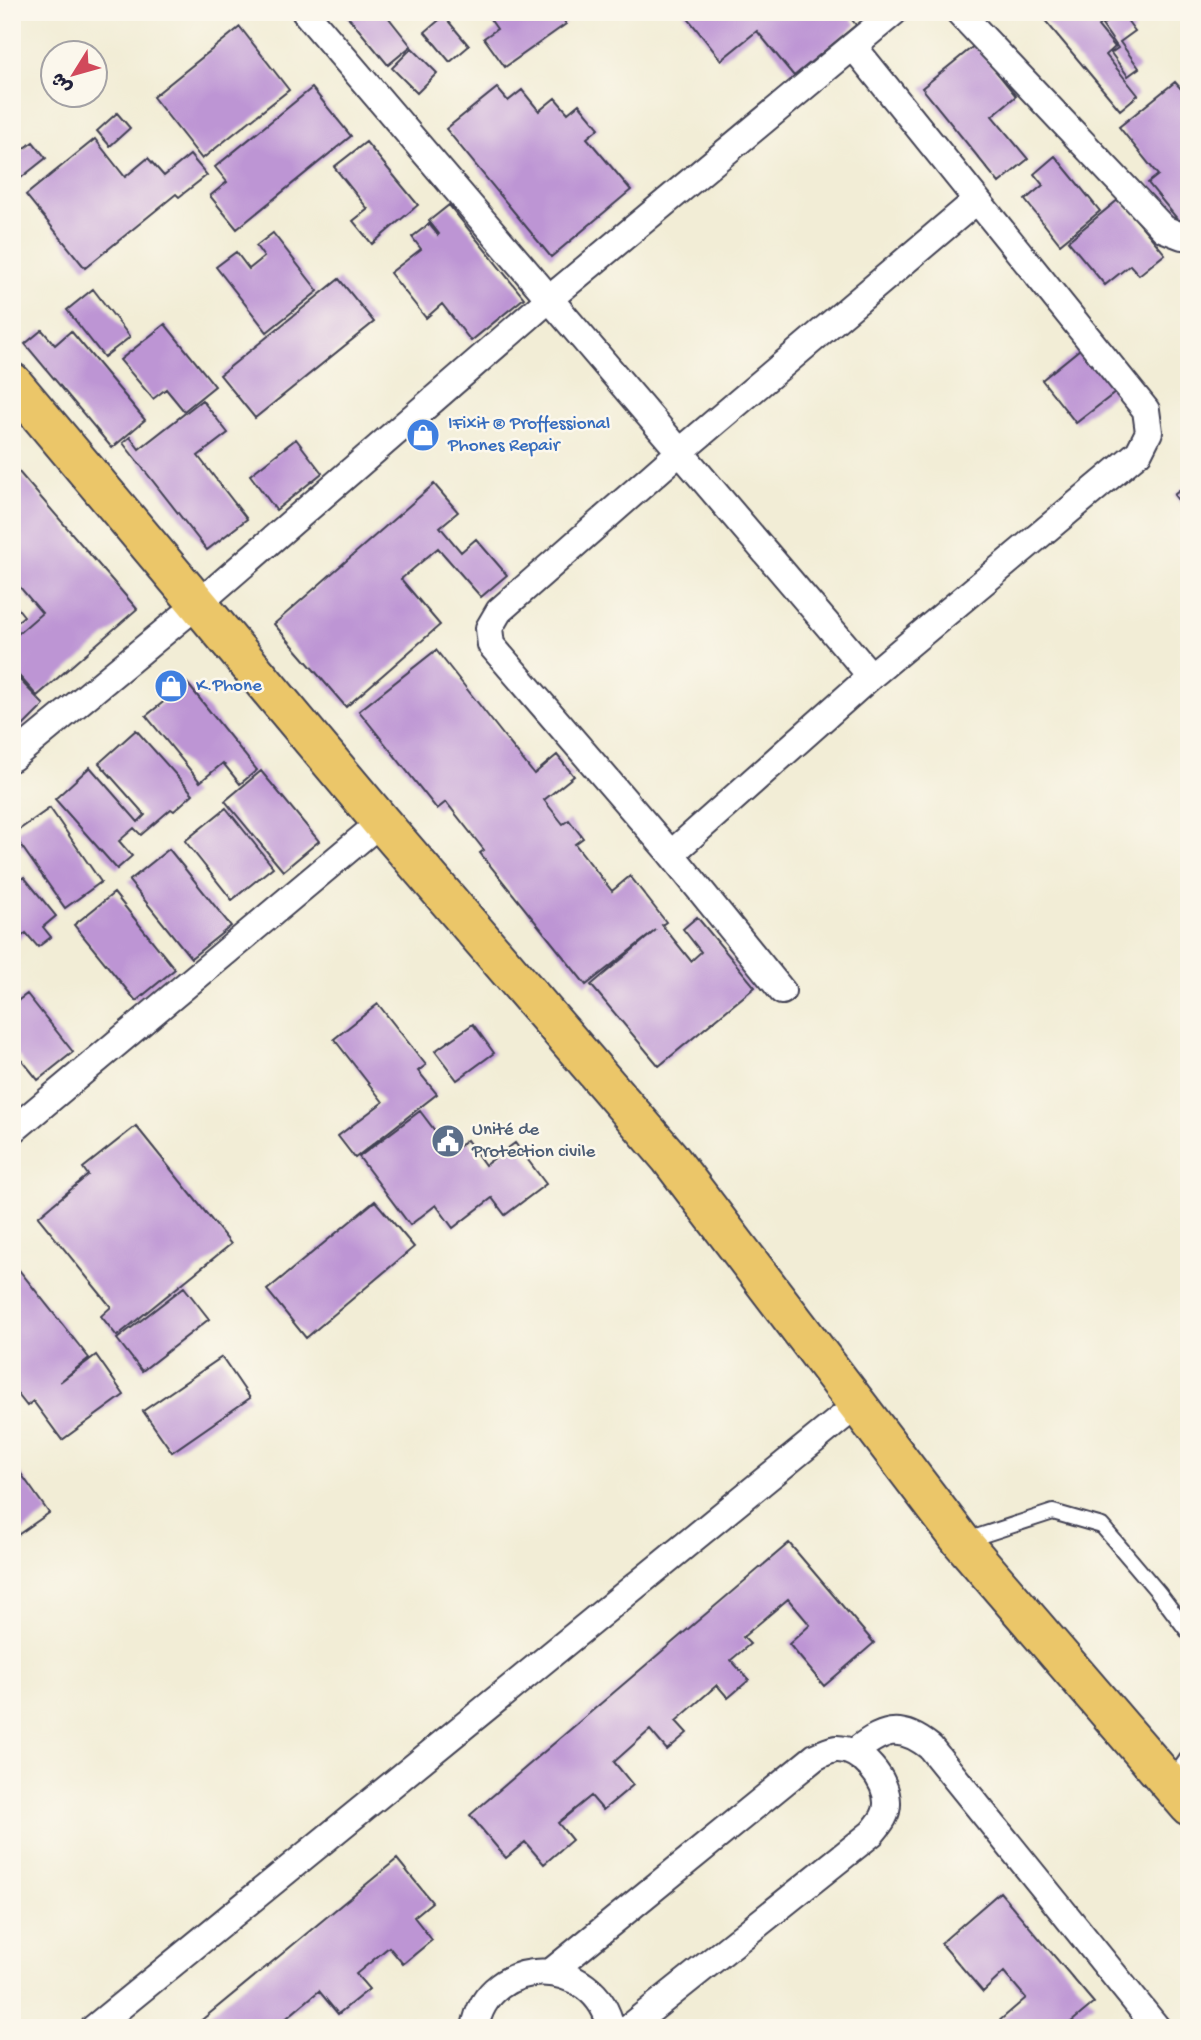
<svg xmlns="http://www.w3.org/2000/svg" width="1201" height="2040" font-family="'Gochi Hand','Playpen Sans Arabic',sans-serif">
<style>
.building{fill:#bd95d4}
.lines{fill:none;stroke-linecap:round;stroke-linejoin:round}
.lane-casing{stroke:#414052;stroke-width:18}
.street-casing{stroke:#414052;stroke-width:30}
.primary-casing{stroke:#414052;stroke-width:42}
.lane{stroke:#fff;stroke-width:14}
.street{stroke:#fff;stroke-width:26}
.primary{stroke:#ebc669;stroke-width:38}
.labels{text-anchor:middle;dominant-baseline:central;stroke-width:5;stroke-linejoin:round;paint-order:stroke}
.shop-label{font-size:19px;fill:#366cbe;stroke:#fbf7ec;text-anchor:start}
.service-label{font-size:19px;fill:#4e5e75;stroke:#fbf7ec;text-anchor:start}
</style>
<rect width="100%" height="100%" fill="#fbf7ec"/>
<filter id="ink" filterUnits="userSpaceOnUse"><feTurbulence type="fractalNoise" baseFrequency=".0143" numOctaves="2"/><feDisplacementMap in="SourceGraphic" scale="14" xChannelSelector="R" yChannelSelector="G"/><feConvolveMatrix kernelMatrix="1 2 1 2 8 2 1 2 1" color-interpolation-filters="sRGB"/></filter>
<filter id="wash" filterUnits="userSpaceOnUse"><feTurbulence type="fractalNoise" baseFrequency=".00686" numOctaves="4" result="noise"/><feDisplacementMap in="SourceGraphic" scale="28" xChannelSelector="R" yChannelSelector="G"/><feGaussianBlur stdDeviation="1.57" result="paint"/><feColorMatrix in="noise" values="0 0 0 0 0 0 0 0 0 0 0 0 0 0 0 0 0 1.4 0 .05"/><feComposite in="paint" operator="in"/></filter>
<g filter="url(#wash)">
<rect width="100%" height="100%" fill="#f2edd6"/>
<g id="blocks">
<!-- building -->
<path class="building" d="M 344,12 L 384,12 L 411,46 L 388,65 Z
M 493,12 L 558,12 L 566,24 L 505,67 L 484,38 L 497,29 L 488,16 Z
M 683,12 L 854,12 L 849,16 L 856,25 L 794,76 L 757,31 L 721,60 Z
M 1038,12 L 1114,12 L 1098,26 L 1115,47 L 1106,55 L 1138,95 L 1120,110 Z
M 1121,12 L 1135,31 L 1120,42 L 1139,68 L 1128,76 L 1111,53 L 1118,48 L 1102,25 Z
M 444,16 L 469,46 L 450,62 L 425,32 Z
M 240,27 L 289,90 L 202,159 L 153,97 Z
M 975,45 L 1016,96 L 992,116 L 1028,159 L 999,183 L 922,88 Z
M 412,48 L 437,73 L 417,93 L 392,68 Z
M 1175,82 L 1189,98 L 1189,221 L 1183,226 L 1148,183 L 1158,175 L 1119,127 Z
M 312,88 L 351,136 L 237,229 L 210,196 L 227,182 L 215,167 Z
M 497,88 L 508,101 L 522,90 L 539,111 L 555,98 L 568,113 L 579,104 L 599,128 L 587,138 L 631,190 L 551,257 L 446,129 Z
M 117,113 L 130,128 L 110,146 L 97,131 Z
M 95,139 L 125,177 L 148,158 L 164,176 L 190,155 L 207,175 L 179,197 L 176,194 L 85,268 L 26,195 Z
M 33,142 L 46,158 L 12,185 L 12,158 Z
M 366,142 L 418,205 L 372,244 L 353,221 L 368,209 L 334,167 Z
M 1055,156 L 1100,211 L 1060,244 L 1025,200 L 1043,185 L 1034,174 Z
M 1119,199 L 1165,254 L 1139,275 L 1130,265 L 1105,285 L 1068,241 Z
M 449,205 L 524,298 L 471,341 L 442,304 L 426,318 L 390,273 L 421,249 L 412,237 L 429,224 L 438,235 L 439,234 L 429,221 Z
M 273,233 L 318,291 L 267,332 L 216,267 L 236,252 L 249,269 L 264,257 L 256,246 Z
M 339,279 L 374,322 L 255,418 L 220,375 Z
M 93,289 L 130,337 L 104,357 L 67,310 Z
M 165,324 L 215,386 L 184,411 L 166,389 L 153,399 L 120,360 Z
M 42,330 L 55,345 L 71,331 L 145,420 L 112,448 L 25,344 Z
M 1085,345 L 1120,389 L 1076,423 L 1042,380 Z
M 202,400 L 228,433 L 198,456 L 247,519 L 207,550 L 123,443 L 130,437 L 139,449 Z
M 296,439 L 322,473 L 276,510 L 250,475 Z
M 12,464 L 137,609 L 37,696 L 12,668 L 12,639 L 42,613 L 12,578 L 12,555 L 17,551 L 12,545 Z
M 1189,483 L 1189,514 L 1174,495 Z
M 434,484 L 458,512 L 440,527 L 461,552 L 476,539 L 507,575 L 481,597 L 438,548 L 401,579 L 440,625 L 346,707 L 274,624 Z
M 12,601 L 24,616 L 12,626 Z
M 436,650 L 534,774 L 557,755 L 574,776 L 544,800 L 563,824 L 569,820 L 583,838 L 575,844 L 612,891 L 630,876 L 666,922 L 662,925 L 691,961 L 701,952 L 683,929 L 697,917 L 755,987 L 659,1066 L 591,985 L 656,930 L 586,985 L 480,853 L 484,850 L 446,802 L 437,809 L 359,711 Z
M 12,672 L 44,705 L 12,737 Z
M 187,683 L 257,770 L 240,784 L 223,763 L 200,782 L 146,716 Z
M 136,730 L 193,794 L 174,811 L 171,809 L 141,835 L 134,828 L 119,841 L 132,856 L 117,869 L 55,799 L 90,767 L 138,822 L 145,815 L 99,763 Z
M 261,771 L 319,841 L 283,871 L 225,801 Z
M 50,808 L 101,882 L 65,908 L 13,834 Z
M 226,808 L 273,867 L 232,900 L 185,841 Z
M 169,849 L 231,926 L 191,958 L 129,881 Z
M 24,877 L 56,916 L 43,927 L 51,937 L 38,947 L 26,933 L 12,944 L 12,887 Z
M 114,893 L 175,969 L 136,1001 L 74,925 Z
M 27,994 L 73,1052 L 38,1080 L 12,1048 L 12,1005 Z
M 378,1004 L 426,1065 L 418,1071 L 437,1094 L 355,1158 L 338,1136 L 383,1102 L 334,1039 Z
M 473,1024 L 494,1053 L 457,1080 L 435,1051 Z
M 420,1111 L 451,1152 L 467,1140 L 485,1165 L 515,1143 L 546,1184 L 505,1215 L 492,1198 L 453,1228 L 436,1205 L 410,1225 L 359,1157 Z
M 136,1126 L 231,1244 L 117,1336 L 101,1316 L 111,1307 L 38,1217 L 88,1175 L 83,1168 Z
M 375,1201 L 414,1247 L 306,1338 L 267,1290 Z
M 12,1261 L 89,1358 L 60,1382 L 96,1355 L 124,1395 L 62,1440 L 33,1401 L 27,1406 L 12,1387 Z
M 184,1287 L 209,1319 L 142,1371 L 117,1339 Z
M 222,1357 L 250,1398 L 172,1452 L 143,1411 Z
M 12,1461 L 49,1513 L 12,1539 Z
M 789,1543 L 874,1643 L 824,1686 L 789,1644 L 810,1625 L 788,1599 L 743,1637 L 750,1644 L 731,1660 L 749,1680 L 728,1698 L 717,1685 L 676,1721 L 687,1733 L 667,1750 L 650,1730 L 614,1762 L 633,1785 L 603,1810 L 591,1796 L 558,1823 L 572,1840 L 544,1864 L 525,1842 L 506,1858 L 470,1815 Z
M 397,1859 L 432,1902 L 414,1917 L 432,1940 L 403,1964 L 389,1947 L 356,1974 L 369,1989 L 338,2014 L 319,1991 L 282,2022 L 287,2028 L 192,2028 Z
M 1000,1892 L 1094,2003 L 1064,2028 L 991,2028 L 1026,1998 L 1004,1972 L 983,1992 L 941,1943 Z"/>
</g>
</g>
<g filter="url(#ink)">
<use href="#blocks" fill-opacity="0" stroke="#414052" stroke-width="2"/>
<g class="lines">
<defs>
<path id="lane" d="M 964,1541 L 1053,1512 L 1102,1526 L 1158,1592 L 1189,1633
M 1170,1783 L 1189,1756"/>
<path id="street" d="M 305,12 C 493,234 683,454 871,676
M 959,12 L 1164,229 L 1182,236 L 1189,234
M 12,758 L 198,604 L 548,300 L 894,12
M 671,854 L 871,676 L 1139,452 L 1149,432 L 1146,410 L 853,46
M 782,991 L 671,854 L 491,645 L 489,628 L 499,611 L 681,451 L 977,200
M 12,1131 L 381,822
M 853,1753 C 882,1730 899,1722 930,1747 L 1157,2028
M 551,1972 L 815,1757 C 821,1754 829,1750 836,1749 C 861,1748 888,1780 887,1804 C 887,1816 879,1824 872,1833 L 628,2028
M 94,2028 L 857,1405
M 475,2028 C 488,1953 596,1955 611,2028"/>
<path id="primary" d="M 12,382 L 381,822 L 669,1157 L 962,1542 L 1189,1806"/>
</defs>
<!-- lane casing -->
<use href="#lane" class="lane-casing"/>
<!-- street casing -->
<use href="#street" class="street-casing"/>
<!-- primary casing -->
<use href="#primary" class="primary-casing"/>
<!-- lane -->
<use href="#lane" class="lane"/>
<!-- street -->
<use href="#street" class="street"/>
<!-- primary -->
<use href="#primary" class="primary"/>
</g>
</g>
<!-- icons -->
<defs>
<symbol id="shop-disc" viewBox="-11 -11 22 22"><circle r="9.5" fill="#3f7fe0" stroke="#fbf7ec"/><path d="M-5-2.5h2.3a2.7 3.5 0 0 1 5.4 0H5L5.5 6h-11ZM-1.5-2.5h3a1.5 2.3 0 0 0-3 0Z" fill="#fff"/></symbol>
<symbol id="civic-disc" viewBox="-11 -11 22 22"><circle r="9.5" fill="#5c6f8a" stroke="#fbf7ec"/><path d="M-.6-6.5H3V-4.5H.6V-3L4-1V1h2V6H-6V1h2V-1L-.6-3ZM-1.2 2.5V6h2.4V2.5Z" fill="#fff"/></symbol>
</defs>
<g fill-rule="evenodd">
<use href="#shop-disc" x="404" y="416" width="38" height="38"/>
<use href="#shop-disc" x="152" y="667" width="38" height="38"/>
<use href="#civic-disc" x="429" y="1122" width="38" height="38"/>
</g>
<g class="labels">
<!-- shop labels -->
<g class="shop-label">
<text x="448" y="424">IFixit ® Proffessional<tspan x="448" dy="22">Phones Repair</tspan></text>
<text x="196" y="686">K.Phone</text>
</g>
<!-- service labels -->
<g class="service-label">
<text x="472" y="1130">Unité de<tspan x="472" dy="22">Protection civile</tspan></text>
</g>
</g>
<!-- margin -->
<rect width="1201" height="2040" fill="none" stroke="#fbf7ec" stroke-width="42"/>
<!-- north arrow -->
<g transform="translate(74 74) rotate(233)"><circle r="33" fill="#fbf7ec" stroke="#a4a2a5" stroke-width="2"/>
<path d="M0-5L12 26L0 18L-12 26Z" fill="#d1495b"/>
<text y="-10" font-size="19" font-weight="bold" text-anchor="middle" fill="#22223b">ش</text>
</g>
</svg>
